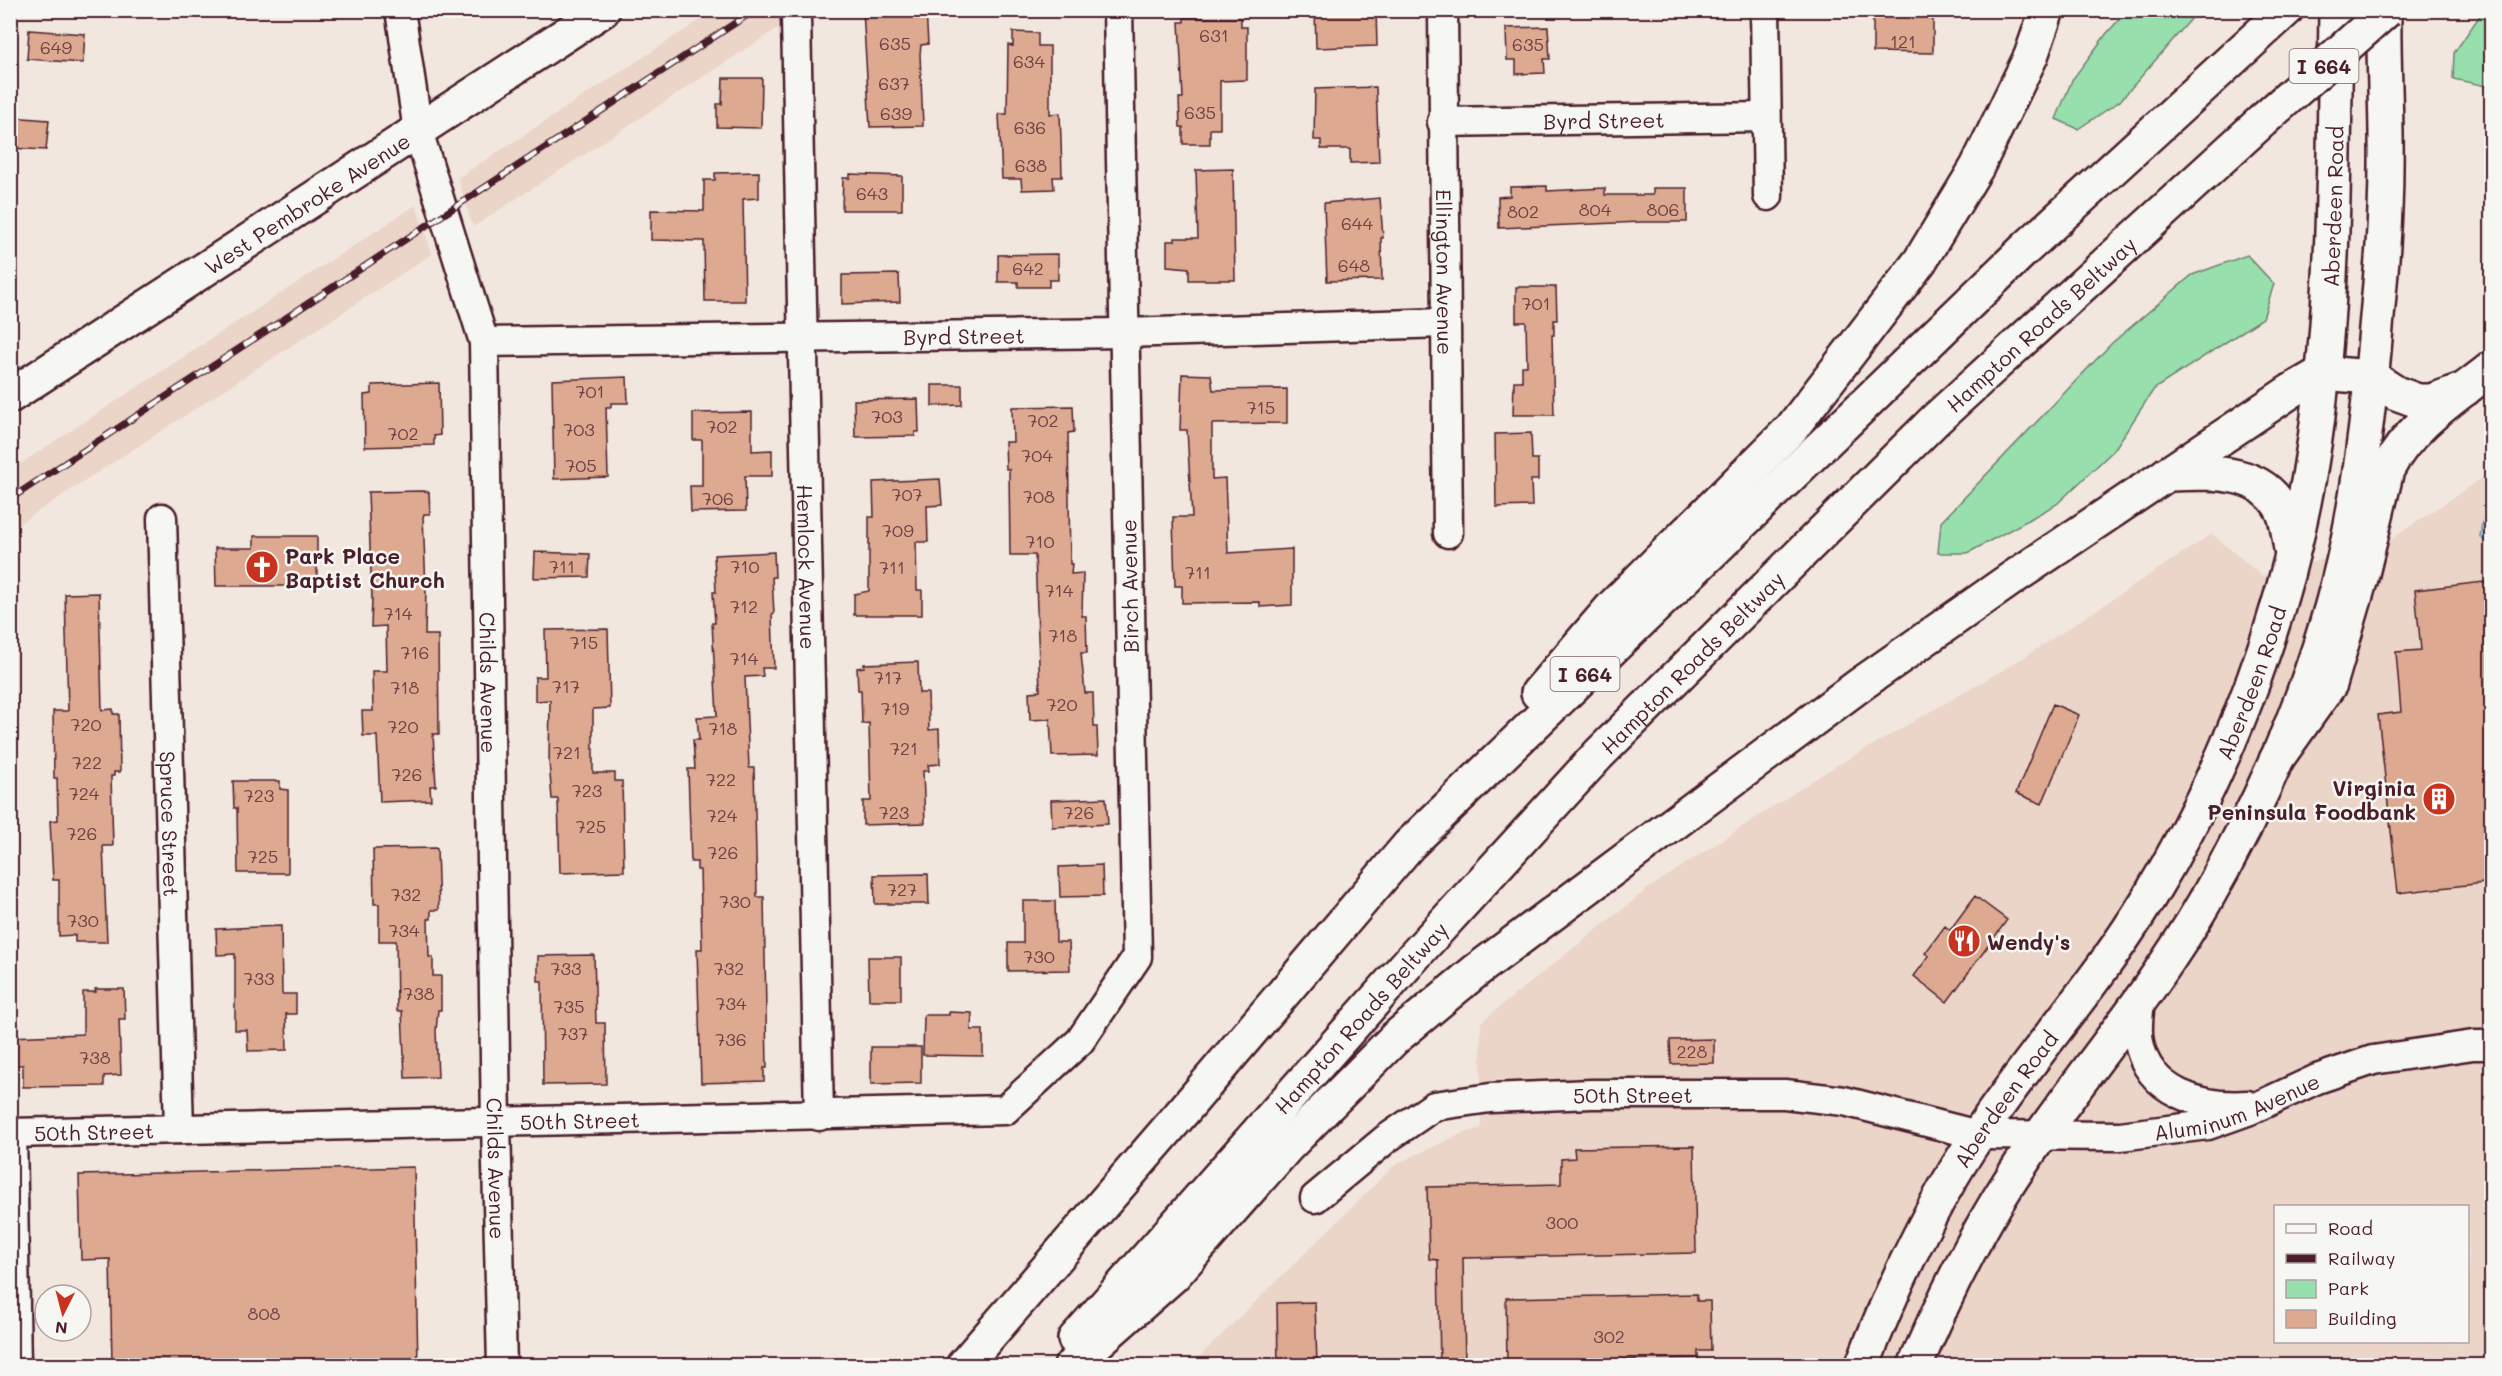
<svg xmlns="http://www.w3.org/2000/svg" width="2502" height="1376" font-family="Mali,sans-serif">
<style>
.built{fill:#ebd4c8;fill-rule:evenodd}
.green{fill:#97dfad;stroke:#707f6c;stroke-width:1.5}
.water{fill:#89d6e9;stroke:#708d9d;stroke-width:1.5}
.building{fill:#dda991;stroke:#4a1f2b;stroke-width:1.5}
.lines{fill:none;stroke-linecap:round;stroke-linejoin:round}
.minor-casing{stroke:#4a1f2b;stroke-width:33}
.major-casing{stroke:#4a1f2b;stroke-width:38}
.highway-casing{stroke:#4a1f2b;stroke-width:38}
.minor{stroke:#f6f6f2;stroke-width:28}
.major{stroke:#f6f6f2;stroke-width:33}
.highway{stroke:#f6f6f2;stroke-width:33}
.rail-casing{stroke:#4a1f2b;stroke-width:7}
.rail{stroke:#f6f6f2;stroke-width:4.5;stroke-dasharray:14;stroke-linecap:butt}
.highway-bridge-casing{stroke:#4a1f2b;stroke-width:38;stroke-linecap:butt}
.highway-bridge{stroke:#f6f6f2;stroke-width:33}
.labels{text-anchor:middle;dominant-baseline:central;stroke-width:5;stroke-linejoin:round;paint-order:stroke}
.number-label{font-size:18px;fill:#6f4244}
.shield{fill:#f6f6f2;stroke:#7e6067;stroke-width:1.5}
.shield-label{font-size:20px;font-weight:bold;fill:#4a1f2b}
.street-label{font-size:21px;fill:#4a1f2b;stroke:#f6f6f2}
.poi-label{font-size:21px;font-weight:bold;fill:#4a1f2b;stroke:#f6f6f2;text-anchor:start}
</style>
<rect width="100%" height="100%" fill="#f1e7df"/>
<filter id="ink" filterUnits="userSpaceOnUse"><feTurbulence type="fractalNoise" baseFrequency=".0167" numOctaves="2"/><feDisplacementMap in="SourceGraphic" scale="12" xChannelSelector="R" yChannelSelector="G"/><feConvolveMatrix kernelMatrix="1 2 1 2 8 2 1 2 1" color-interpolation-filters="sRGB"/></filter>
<g filter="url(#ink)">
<!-- built -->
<path class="built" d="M 714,11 L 804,11 L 473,227 L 458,178 Z
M 416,205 L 432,254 L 11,529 L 11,470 Z
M 2491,472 L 2491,1365 L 1190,1366 L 1396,1164 L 1461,1134 L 1481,1128 L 1481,1022 L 1649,888 L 1826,772 L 2020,660 L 2212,534 L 2262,576 L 2389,541 ZM 2276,1206 L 2468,1206 L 2468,1342 L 2276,1342 Z"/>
<!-- green -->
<path class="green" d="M 2127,11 L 2198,11 L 2120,101 L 2078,129 L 2056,119 L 2072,80 L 2107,33 Z
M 2483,11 L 2492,11 L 2491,83 L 2486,86 L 2453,79 L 2454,53 Z
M 2247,255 L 2274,284 L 2263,318 L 2154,389 L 2114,450 L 2057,504 L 1968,553 L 1938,553 L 1941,522 L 2112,343 L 2192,275 Z"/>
<!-- water -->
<path class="water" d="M 2491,510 L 2491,546 L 2480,537 L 2482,522 Z"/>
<!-- building -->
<path class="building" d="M 863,10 L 926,10 L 928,44 L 921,45 L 920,54 L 923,126 L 870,127 Z
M 1315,10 L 1376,10 L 1377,46 L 1316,48 Z
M 1873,10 L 1933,10 L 1933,53 L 1873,52 Z
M 1184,18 L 1241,18 L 1241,27 L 1247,27 L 1247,80 L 1220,81 L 1220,129 L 1210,129 L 1210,144 L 1183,144 L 1183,127 L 1180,127 L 1179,98 L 1183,98 L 1179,22 L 1184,22 Z
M 1548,27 L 1550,59 L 1544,59 L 1545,73 L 1516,74 L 1516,60 L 1507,60 L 1506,28 Z
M 29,30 L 85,34 L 83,63 L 27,59 Z
M 1013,32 L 1038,33 L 1038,46 L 1050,46 L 1050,114 L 1060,113 L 1061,139 L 1062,177 L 1053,177 L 1054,189 L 1022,190 L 1021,179 L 1002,179 L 999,114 L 1007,114 L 1008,45 L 1013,46 Z
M 723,78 L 762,78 L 761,128 L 717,127 L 717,104 L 722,104 Z
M 1376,87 L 1379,162 L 1350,163 L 1350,149 L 1321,149 L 1321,140 L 1314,140 L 1315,89 Z
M 10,117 L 49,120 L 46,150 L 10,148 Z
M 1233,169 L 1235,280 L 1189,280 L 1189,268 L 1167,266 L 1167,241 L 1175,241 L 1175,238 L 1198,238 L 1196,170 Z
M 759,172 L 759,198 L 743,199 L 745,301 L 705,301 L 704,241 L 651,240 L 651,210 L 704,211 L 704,180 L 715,180 L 715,173 Z
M 850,174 L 902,176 L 902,210 L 842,210 L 843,178 L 850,178 Z
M 1547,186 L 1547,191 L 1605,188 L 1605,195 L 1653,195 L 1653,188 L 1687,188 L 1687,222 L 1640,222 L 1499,228 L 1498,197 L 1510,196 L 1510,187 Z
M 1380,198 L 1383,238 L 1381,238 L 1382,280 L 1327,281 L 1324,203 Z
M 1058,254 L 1058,280 L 1049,280 L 1049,287 L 1018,287 L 1018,282 L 998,282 L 998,255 Z
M 899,274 L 900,302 L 842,304 L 842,275 Z
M 1516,287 L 1556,287 L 1557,320 L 1554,320 L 1554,335 L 1552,335 L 1554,415 L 1513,415 L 1514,381 L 1522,381 L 1522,366 L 1527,366 L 1526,322 L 1516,322 Z
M 1182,374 L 1211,375 L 1213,390 L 1287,389 L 1287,423 L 1212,424 L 1212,479 L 1225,478 L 1228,553 L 1292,549 L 1292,605 L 1260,607 L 1260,602 L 1182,603 L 1182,586 L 1175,586 L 1173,517 L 1192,517 L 1187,430 L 1180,430 Z
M 627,377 L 628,403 L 611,403 L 611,407 L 606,407 L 608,477 L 554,479 L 552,380 Z
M 439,383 L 440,435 L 434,436 L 434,445 L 365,447 L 364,395 L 372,394 L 372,385 Z
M 932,385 L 962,385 L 962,405 L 932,406 Z
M 918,399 L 919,432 L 915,432 L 915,436 L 855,437 L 854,400 Z
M 1073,406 L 1074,432 L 1068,433 L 1070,564 L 1072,564 L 1071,574 L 1083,573 L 1082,616 L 1086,616 L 1087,653 L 1081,653 L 1085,693 L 1093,693 L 1094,727 L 1097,727 L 1098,755 L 1052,756 L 1050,719 L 1030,720 L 1029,692 L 1040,691 L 1035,555 L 1010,555 L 1009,469 L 1006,469 L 1005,442 L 1013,442 L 1012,407 Z
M 752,412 L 752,451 L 772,450 L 772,476 L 745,476 L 746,511 L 691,512 L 690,486 L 702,486 L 702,440 L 693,440 L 693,413 Z
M 1531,433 L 1532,459 L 1538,459 L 1538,480 L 1531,480 L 1532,506 L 1496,507 L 1495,434 Z
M 940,479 L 942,505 L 927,506 L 928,542 L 916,542 L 917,590 L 922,590 L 922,615 L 854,615 L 854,594 L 869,591 L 869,517 L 874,517 L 873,482 Z
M 423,491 L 429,492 L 430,514 L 424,514 L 423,517 L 426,588 L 425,635 L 438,635 L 439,734 L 433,734 L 436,786 L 430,786 L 431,800 L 380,802 L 377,736 L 363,736 L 362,711 L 373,711 L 372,671 L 387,671 L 386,626 L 371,627 L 372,599 L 368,492 Z
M 254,536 L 317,536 L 317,586 L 216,586 L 215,548 L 254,548 Z
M 535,552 L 590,554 L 589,577 L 534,578 Z
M 774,552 L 775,577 L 772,577 L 774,614 L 772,615 L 774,668 L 762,668 L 763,676 L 745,677 L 749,768 L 754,768 L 757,897 L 764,897 L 767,1068 L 764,1068 L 764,1081 L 701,1083 L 697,949 L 702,949 L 700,870 L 697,870 L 697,862 L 691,862 L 688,769 L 695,769 L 693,740 L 699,740 L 697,717 L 717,716 L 712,623 L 715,623 L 713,592 L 716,592 L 714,555 Z
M 2492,581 L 2492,882 L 2398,893 L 2378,715 L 2401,712 L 2396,652 L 2421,650 L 2415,590 Z
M 99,593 L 102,710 L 113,709 L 113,714 L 119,714 L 120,772 L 114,772 L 114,776 L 111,776 L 113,846 L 103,846 L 107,942 L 75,942 L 75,935 L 59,936 L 59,880 L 53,880 L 50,821 L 58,820 L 57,778 L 54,778 L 53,711 L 68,711 L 65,594 Z
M 608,629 L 610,708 L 593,709 L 593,773 L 615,773 L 615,781 L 622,781 L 624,871 L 560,873 L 558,799 L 552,799 L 549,761 L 550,700 L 535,701 L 535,677 L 546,677 L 545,630 Z
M 918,662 L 919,693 L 928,693 L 929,730 L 939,729 L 940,764 L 928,765 L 929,771 L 923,771 L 925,823 L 863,825 L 863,801 L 871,801 L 869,723 L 862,724 L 861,690 L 858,690 L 857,668 L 864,667 L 864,664 Z
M 2053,704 L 2079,715 L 2042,804 L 2016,793 Z
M 233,781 L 280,781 L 280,789 L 288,790 L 288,873 L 238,873 L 237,808 L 234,808 Z
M 1106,798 L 1108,824 L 1052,827 L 1051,800 Z
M 437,848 L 439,910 L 431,910 L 431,919 L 428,919 L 429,957 L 433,957 L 433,976 L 441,976 L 441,1010 L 438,1010 L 436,1031 L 438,1077 L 405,1078 L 402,1011 L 397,1011 L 396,941 L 379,941 L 379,904 L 374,904 L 373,849 Z
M 1102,865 L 1103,896 L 1060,897 L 1059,867 Z
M 928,874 L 929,904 L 875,904 L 874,875 Z
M 1975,896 L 2007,920 L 1947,1002 L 1914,976 L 1929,956 L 1925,953 L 1945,926 L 1950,930 Z
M 1023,901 L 1055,901 L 1056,942 L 1069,942 L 1070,970 L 1008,971 L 1008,943 L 1023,943 Z
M 281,926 L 282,994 L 296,994 L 296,1014 L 286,1014 L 287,1050 L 248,1051 L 247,1030 L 235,1030 L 235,954 L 217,955 L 216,929 Z
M 594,955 L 596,1023 L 605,1023 L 606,1084 L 543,1085 L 542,981 L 538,981 L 538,956 Z
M 868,957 L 901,957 L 901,1000 L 869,1000 Z
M 95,989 L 124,989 L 125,1019 L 119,1019 L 121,1075 L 104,1076 L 104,1086 L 23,1087 L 23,1065 L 10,1065 L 10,1037 L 83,1034 L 83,992 L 96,992 Z
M 949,1012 L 972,1013 L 971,1030 L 983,1030 L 983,1056 L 923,1055 L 924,1015 L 949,1015 Z
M 1714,1039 L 1714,1063 L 1671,1064 L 1670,1040 Z
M 871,1047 L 921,1047 L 921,1083 L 871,1084 Z
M 1694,1146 L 1696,1253 L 1463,1258 L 1465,1365 L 1440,1365 L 1438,1260 L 1429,1259 L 1427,1187 L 1561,1184 L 1561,1159 L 1575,1158 L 1574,1148 Z
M 414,1167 L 418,1365 L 112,1365 L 110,1259 L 81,1260 L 79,1175 Z
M 1697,1294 L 1697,1301 L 1710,1301 L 1711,1351 L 1698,1351 L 1698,1358 L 1507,1362 L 1506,1298 Z
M 1315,1302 L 1317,1365 L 1278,1365 L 1277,1303 Z"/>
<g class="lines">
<defs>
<g id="minor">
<path id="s1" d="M 400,10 L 418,131 L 484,342 L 496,1123 L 502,1366"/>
<path id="s2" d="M 1443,10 L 1448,533"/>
<path d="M 1765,10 L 1768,196"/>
<path id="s3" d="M 796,18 L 819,1116"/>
<path id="s4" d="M 1442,122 L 1766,117"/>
<path id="s5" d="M 484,342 L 1123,333 L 1445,323"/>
<path id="s6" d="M 162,518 L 179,1129"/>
<path d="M 2140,1000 C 2139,1014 2136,1028 2139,1042 C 2148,1093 2202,1108 2247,1105"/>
<path id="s7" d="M 10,1133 L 1005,1110 L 1080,1041 L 1137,957 L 1118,10"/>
<path d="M 12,1133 L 16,1366"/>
<path id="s8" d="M 1315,1198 L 1386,1139 L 1434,1106 L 1490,1098 L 1592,1094 L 1785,1094 L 1844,1101 L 1978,1135 L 2120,1136 L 2208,1125 L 2250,1110 L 2317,1079 L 2373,1060 L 2473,1045 L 2492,1045"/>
</g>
<g id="major">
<path id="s9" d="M 10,396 L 603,10"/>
<path id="s10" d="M 1862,1366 C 1893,1286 1931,1205 1978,1135 C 2031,1055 2097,983 2147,901 C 2232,761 2292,601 2315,439 C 2335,297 2334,153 2336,10"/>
<path d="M 1915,1366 C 1939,1309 1966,1253 1998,1200 C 2061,1097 2144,1007 2204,903 C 2269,790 2321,668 2348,540 C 2362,470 2370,399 2376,328 C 2381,274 2386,220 2386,166 C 2387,114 2383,62 2384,10"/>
</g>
<g id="highway">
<path d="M 2167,474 C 2208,473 2262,467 2283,512 C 2288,524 2289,540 2292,554"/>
<path d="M 1538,693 L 1613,606 L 1791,429 L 1920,261 L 1977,167 L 2031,56 L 2047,10"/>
<path d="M 2276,760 L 2330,684 L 2361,578 L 2387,470 C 2409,426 2454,398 2492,368"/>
<path id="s11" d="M 1075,1339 L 1416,954 L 1599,754 L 1935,420 L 2262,121"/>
<path d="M 963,1366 L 1186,1108 L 1409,845 L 2025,249 L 2286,10"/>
<path d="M 1071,1366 L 1173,1276 L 1286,1148 L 1395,1038 L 1477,970 L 1861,684 L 2011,579 L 2291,391 L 2322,373 L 2371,377 L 2396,393 L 2418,401 L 2431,401 L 2465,389"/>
</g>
</defs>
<!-- minor casing -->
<use href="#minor" class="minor-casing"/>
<!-- major casing -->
<use href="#major" class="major-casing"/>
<!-- highway casing -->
<use href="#highway" class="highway-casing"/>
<!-- minor -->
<use href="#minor" class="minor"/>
<!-- major -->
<use href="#major" class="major"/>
<!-- highway -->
<use href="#highway" class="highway"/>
<defs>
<path id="rail" d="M 10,499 L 755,10"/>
</defs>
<!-- rail casing -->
<use href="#rail" class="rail-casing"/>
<!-- rail -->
<use href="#rail" class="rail"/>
<defs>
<path id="highway-bridge" d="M 2262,121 L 2387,10"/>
</defs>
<!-- highway-bridge casing -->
<use href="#highway-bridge" class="highway-bridge-casing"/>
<!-- highway-bridge -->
<use href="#highway-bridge" class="highway-bridge"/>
</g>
</g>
<!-- icons -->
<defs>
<symbol id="church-disc" viewBox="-11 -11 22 22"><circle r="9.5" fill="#c8321e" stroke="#f6f6f2"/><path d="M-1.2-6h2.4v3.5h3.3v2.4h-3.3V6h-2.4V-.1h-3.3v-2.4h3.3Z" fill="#fff"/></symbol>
<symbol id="building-disc" viewBox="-11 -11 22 22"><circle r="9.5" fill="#c8321e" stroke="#f6f6f2"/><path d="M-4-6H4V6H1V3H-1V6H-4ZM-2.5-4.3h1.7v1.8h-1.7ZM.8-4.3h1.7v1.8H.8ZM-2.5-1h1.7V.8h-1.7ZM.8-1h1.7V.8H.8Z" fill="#fff"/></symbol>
<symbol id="restaurant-disc" viewBox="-11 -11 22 22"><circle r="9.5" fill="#c8321e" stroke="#f6f6f2"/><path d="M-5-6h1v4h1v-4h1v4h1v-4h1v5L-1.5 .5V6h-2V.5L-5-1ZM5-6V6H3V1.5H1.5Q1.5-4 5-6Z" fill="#fff"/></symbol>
</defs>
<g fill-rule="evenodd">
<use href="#church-disc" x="243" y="548" width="38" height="38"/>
<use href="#building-disc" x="2420" y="780" width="38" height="38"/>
<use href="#restaurant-disc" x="1945" y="922" width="38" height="38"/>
</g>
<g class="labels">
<!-- number labels -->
<g class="number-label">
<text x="1214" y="35">631</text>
<text x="1903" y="41">121</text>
<text x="895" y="43">635</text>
<text x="1528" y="44">635</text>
<text x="56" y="47">649</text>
<text x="1029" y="61">634</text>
<text x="894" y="83">637</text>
<text x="1200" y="112">635</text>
<text x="896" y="113">639</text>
<text x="1030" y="127">636</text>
<text x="1031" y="165">638</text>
<text x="872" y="193">643</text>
<text x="1595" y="209">804</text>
<text x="1663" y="209">806</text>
<text x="1523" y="211">802</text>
<text x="1357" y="223">644</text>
<text x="1354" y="265">648</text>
<text x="1028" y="268">642</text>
<text x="1536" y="303">701</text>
<text x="590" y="391">701</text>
<text x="1261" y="407">715</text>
<text x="887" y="416">703</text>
<text x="1043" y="420">702</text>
<text x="722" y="426">702</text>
<text x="579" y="429">703</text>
<text x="403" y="433">702</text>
<text x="1037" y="455">704</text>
<text x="581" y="465">705</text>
<text x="907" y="494">707</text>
<text x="1039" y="496">708</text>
<text x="718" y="498">706</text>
<text x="898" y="530">709</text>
<text x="1040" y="541">710</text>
<text x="562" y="566">711</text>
<text x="745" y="566">710</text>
<text x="892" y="567">711</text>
<text x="1198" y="572">711</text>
<text x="1059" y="590">714</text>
<text x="744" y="606">712</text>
<text x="398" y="613">714</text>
<text x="1063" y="635">718</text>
<text x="584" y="642">715</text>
<text x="415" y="652">716</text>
<text x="744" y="658">714</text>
<text x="888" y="677">717</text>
<text x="566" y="686">717</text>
<text x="405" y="687">718</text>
<text x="1062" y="704">720</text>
<text x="895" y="708">719</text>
<text x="86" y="724">720</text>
<text x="403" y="726">720</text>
<text x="723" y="728">718</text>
<text x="904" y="748">721</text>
<text x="567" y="752">721</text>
<text x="87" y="762">722</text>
<text x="407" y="774">726</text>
<text x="721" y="779">722</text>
<text x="587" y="790">723</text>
<text x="84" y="793">724</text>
<text x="259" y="795">723</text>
<text x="894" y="812">723</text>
<text x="1079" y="812">726</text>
<text x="722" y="815">724</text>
<text x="591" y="826">725</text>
<text x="82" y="833">726</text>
<text x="723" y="852">726</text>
<text x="263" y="856">725</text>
<text x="902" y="889">727</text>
<text x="406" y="894">732</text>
<text x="735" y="901">730</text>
<text x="83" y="920">730</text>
<text x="404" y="930">734</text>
<text x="1039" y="956">730</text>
<text x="566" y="968">733</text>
<text x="729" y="968">732</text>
<text x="259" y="978">733</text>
<text x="419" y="993">738</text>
<text x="731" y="1003">734</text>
<text x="569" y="1006">735</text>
<text x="573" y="1033">737</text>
<text x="731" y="1039">736</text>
<text x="1692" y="1051">228</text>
<text x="95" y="1057">738</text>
<text x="1562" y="1222">300</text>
<text x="264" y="1313">808</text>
<text x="1609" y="1336">302</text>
</g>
<!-- shield labels -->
<g class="shield">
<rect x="2289.5" y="49" width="69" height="34" rx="4.5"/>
<rect x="1550.5" y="657" width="69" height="34" rx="4.5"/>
</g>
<g class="shield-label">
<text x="2324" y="66">I 664</text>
<text x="1585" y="674">I 664</text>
</g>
<!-- street labels -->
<g class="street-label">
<text stroke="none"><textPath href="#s4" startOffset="162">Byrd Street</textPath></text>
<text stroke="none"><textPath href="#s9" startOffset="354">West Pembroke Avenue</textPath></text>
<text stroke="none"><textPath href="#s10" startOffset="1276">Aberdeen Road</textPath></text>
<text stroke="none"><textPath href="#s2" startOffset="262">Ellington Avenue</textPath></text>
<text stroke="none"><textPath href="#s11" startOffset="1402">Hampton Roads Beltway</textPath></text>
<text stroke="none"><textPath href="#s5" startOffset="480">Byrd Street</textPath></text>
<text stroke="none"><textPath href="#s3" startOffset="549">Hemlock Avenue</textPath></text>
<text transform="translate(1129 586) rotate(-91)">Birch Avenue</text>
<text stroke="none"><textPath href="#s11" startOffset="916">Hampton Roads Beltway</textPath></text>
<text stroke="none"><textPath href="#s1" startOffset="684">Childs Avenue</textPath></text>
<text stroke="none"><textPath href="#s10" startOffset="790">Aberdeen Road</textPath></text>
<text stroke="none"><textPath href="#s6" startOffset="306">Spruce Street</textPath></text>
<text stroke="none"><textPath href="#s11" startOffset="430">Hampton Roads Beltway</textPath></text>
<text stroke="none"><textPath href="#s8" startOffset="350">50th Street</textPath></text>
<text stroke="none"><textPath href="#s10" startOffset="304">Aberdeen Road</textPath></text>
<text stroke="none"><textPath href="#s8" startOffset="963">Aluminum Avenue</textPath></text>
<text stroke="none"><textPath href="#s7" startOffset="570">50th Street</textPath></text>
<text stroke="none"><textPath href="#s7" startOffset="84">50th Street</textPath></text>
<text stroke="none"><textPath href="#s1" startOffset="1170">Childs Avenue</textPath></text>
</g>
<!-- poi labels -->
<g class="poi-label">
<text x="285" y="555">Park Place<tspan x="285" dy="24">Baptist Church</tspan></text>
<text x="2416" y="787" text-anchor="end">Virginia<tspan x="2416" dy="24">Peninsula Foodbank</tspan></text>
<text x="1987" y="941">Wendy's</text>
</g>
</g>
<!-- margin -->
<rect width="2502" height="1376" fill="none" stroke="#f6f6f2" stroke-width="36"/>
<rect x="18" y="18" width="2466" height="1340" fill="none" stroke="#4a1f2b" stroke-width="2" filter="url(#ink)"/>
<!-- legend -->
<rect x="2274" y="1205" width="195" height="138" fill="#f6f6f2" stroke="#b1a0a2" stroke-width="1.5"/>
<rect x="2286" y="1224" width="30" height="9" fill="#f6f6f2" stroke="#b1a0a2" stroke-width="1.5"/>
<text x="2328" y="1235" font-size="18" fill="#4a1f2b">Road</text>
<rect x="2286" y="1254" width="30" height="9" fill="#4a1f2b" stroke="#b1a0a2" stroke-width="1.5"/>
<text x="2328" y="1265" font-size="18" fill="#4a1f2b">Railway</text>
<rect x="2286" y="1280" width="30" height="18" fill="#97dfad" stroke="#b1a0a2" stroke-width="1.5"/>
<text x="2328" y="1295" font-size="18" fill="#4a1f2b">Park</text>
<rect x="2286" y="1310" width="30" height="18" fill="#dda991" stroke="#b1a0a2" stroke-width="1.5"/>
<text x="2328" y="1325" font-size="18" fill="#4a1f2b">Building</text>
<!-- north arrow -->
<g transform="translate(63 1313) rotate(186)"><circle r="28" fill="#f6f6f2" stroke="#b1a0a2" stroke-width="1.5"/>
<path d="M0-4.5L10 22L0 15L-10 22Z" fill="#c8321e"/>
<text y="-9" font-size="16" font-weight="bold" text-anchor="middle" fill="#4a1f2b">N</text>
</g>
</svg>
